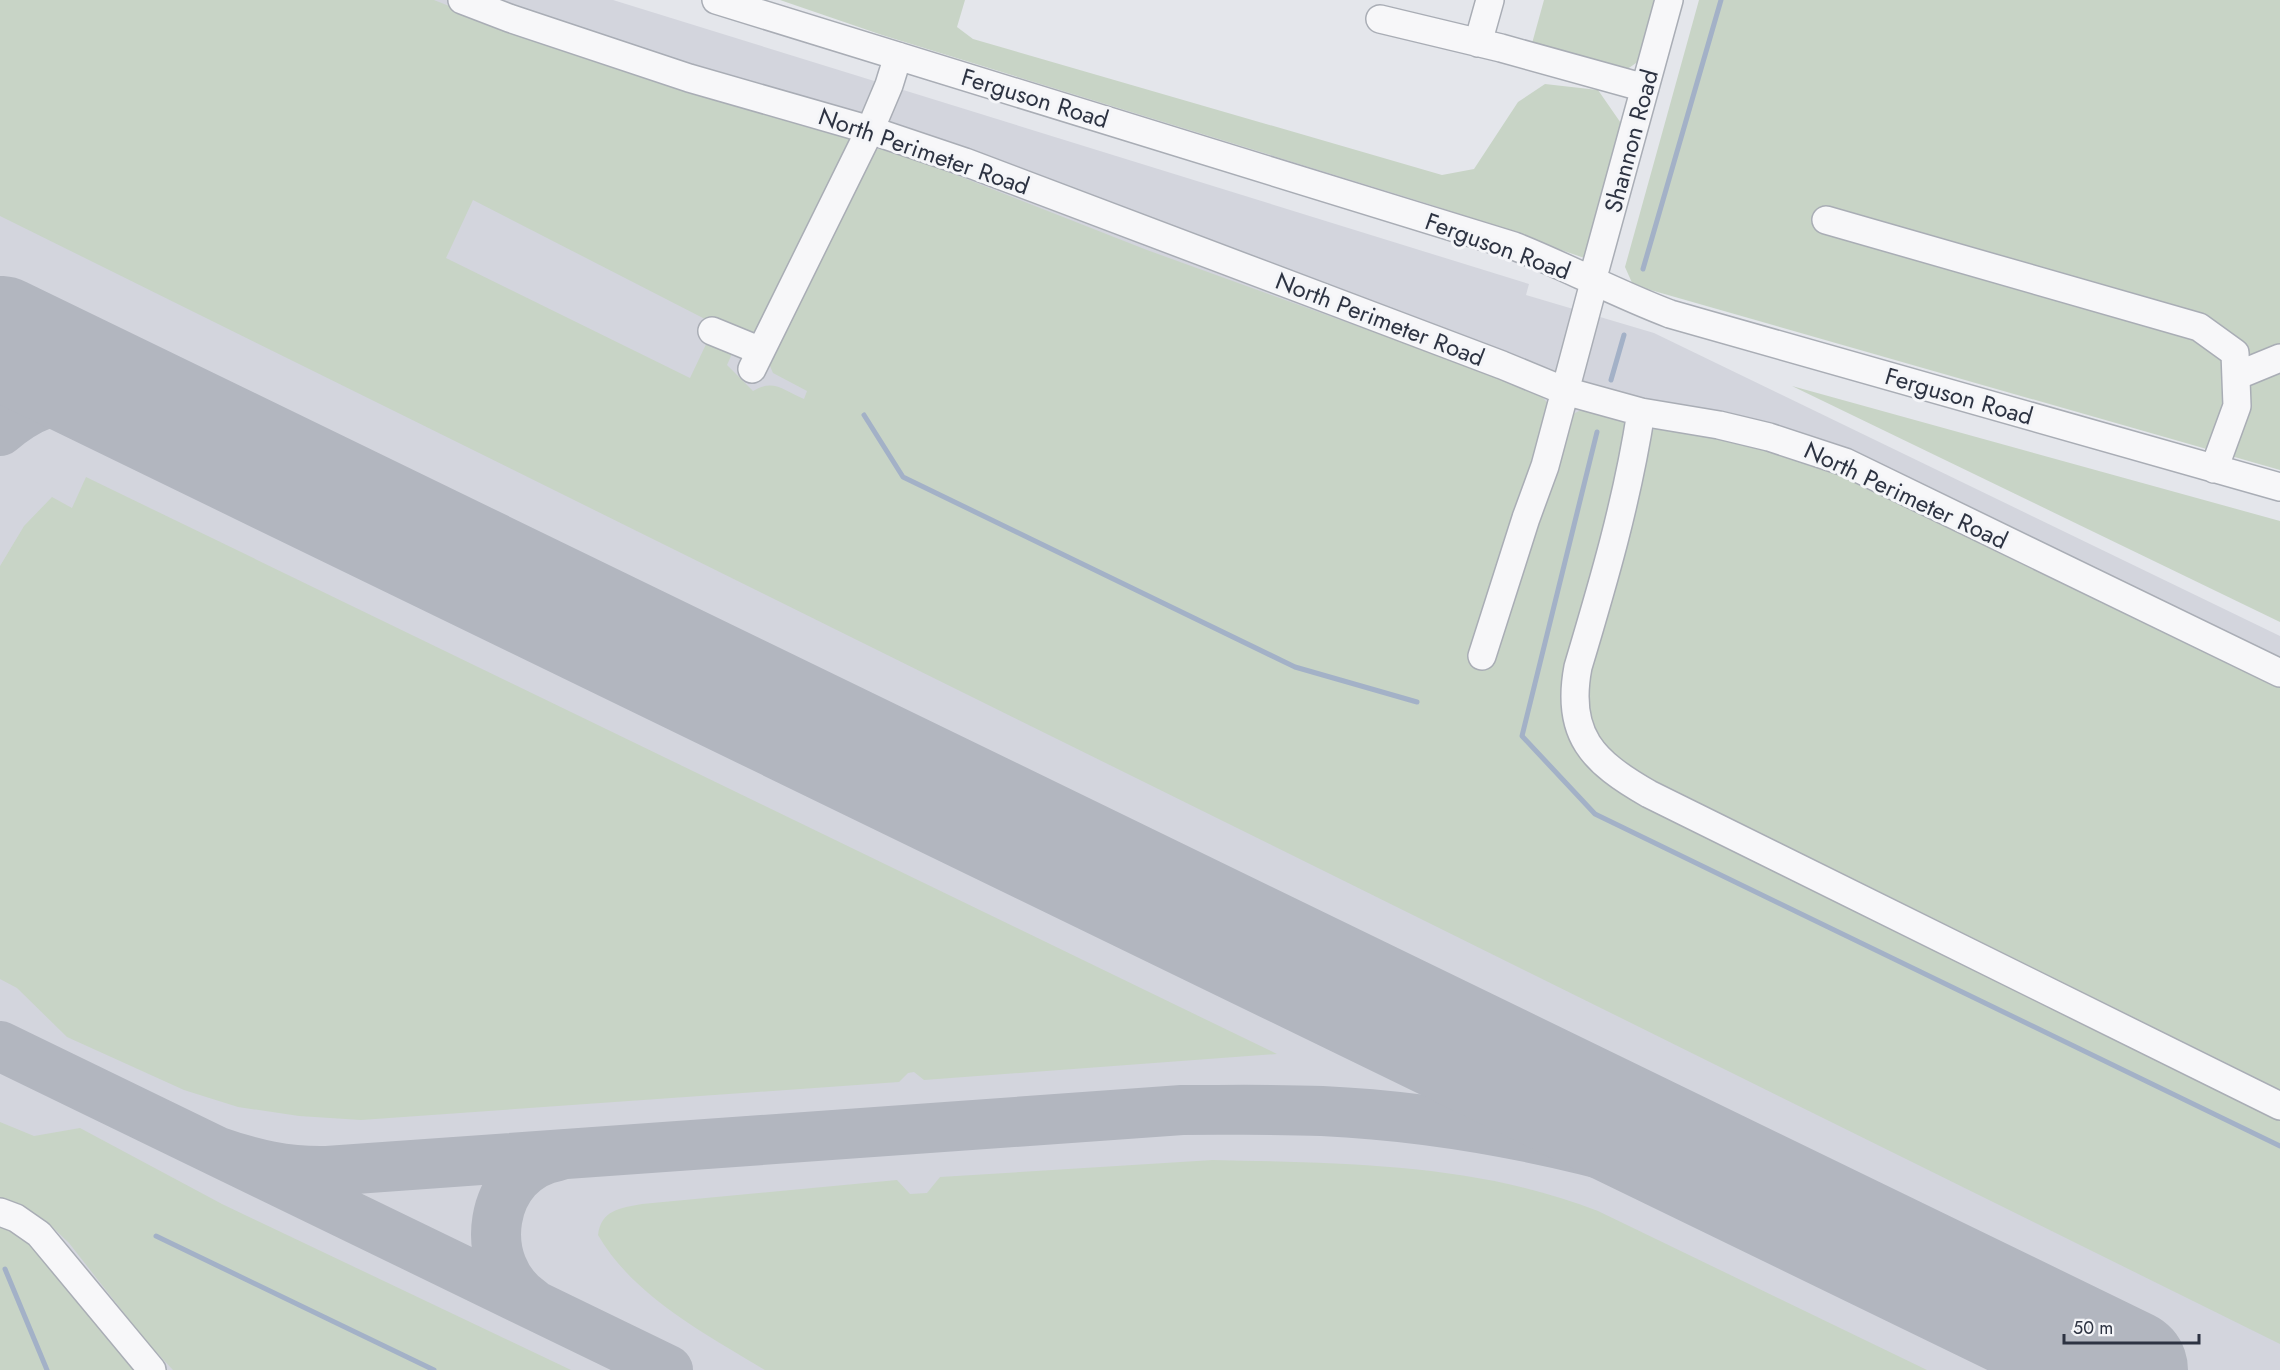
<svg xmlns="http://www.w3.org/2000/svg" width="2280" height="1370" font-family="Jost,sans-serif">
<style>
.built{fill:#d3d5dd}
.green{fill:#c8d4c6}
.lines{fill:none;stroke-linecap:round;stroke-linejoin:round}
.stream{stroke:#a3b1c7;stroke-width:5}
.taxiway{stroke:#b2b6bf;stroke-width:50}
.runway{stroke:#b2b6bf;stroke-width:122}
.minor-casing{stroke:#a9adb5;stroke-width:30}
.minor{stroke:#f7f7f9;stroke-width:27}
.labels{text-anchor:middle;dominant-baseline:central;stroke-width:6;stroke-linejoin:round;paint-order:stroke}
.street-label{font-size:24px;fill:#2d3342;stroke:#f4f5f8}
</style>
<rect width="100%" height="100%" fill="#e4e6eb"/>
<!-- built -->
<path class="built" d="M 0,0 L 613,0 L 1529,284 L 1526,295 L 1654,333 L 2280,636 L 2280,1370 L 0,1370 Z"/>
<!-- green -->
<path class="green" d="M 0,0 L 434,0 L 497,25 L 854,139 L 760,334 L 740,337 L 473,200 L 446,258 L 690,378 L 709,338 L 735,347 L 727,365 L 753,391 C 774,378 784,391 804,399 L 807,391 L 773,373 L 767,359 L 870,150 L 888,148 L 1147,250 L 1537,391 L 1550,406 L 1568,420 L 1575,413 L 1585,408 L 1623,418 L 1629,425 L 1605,557 L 1579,745 L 2280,1111 L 2280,1344 L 0,216 Z
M 780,0 L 965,0 L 957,27 L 973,39 L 1442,175 L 1474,169 L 1518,102 L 1545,84 L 1598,90 L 1625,129 L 1590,260 L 1435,206 L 882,35 Z
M 1544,0 L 1661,0 L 1639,61 L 1626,70 L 1531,47 Z
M 1699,0 L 2280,0 L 2280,470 L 1633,285 L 1625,267 Z
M 1792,386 L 2280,521 L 2280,622 Z
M 1658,427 L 1708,431 L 1839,470 L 2280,687 L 2280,1100 L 1655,790 L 1611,759 L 1582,707 L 1649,433 Z
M 86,477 L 1277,1054 L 924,1080 L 914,1072 L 908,1073 L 899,1082 L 361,1120 L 299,1116 L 238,1107 L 184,1090 L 67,1037 L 17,988 L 0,979 L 0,566 L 24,526 L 52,497 L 72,508 Z
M 0,1122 L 34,1136 L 80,1128 L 222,1204 L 571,1370 L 173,1370 L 145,1340 L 69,1243 L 45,1220 L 19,1205 L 0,1201 Z
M 1213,1160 C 1342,1163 1476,1163 1598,1211 L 1927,1370 L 765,1370 C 707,1335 633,1296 598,1235 C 601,1210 620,1208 642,1204 L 897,1180 L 910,1194 L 927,1193 L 940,1177 Z
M 0,1225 C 23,1235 37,1252 54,1270 C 84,1301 111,1336 139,1370 L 0,1370 Z"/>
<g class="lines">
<!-- stream -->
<path class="stream" d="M 1643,269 L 1721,0
M 1611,380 L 1624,335
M 864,415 L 903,477 L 1295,667 L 1417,702
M 1597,432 L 1522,736 L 1595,814 L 2280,1146
M 156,1236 L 434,1370
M 5,1269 L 47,1370"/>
<!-- taxiway -->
<path class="taxiway" d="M 0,431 C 65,375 116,401 186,428
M 0,1046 L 668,1370
M 216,1151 C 253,1164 287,1172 327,1171 L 1182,1110 C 1229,1110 1276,1109 1322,1111 C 1427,1116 1534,1135 1635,1163 C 1719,1185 1799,1218 1879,1250
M 531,1302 C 475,1265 488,1168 558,1156"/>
<!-- runway -->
<path class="runway" d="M 0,337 L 2127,1370"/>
<defs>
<path id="minor" d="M 462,0 L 509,18 L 689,78 L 870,130 L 965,162 L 1502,365 L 1565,391 L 1641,412 L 1719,425 L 1769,437 L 1845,462 L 2280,673
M 716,0 L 1514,246 C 1567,267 1617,294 1670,314 L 2280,487
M 1380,19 L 1501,48 L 1645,88
M 1478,43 L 1490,0
M 1826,220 L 2199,327 L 2235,353 L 2237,406 L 2214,469
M 712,331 L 761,351
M 752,369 L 870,130 L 889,85 L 898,56
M 2236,376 L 2280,358
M 1641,412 C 1627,502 1604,580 1578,667 C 1565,735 1593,762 1649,794 L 2280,1106
M 1482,656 L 1526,518 L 1545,466 L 1592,290 L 1592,281 L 1669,0
M 0,1212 L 16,1218 L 39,1234 L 152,1370"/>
</defs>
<!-- minor casing -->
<use href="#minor" class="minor-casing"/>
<!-- minor -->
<use href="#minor" class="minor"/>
</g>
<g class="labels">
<!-- street labels -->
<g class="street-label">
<text transform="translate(1035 98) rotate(17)">Ferguson Road</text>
<text transform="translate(1631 141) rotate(-75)">Shannon Road</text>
<text transform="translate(924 151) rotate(19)">North Perimeter Road</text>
<text transform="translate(1498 246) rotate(20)">Ferguson Road</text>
<text transform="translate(1380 319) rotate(21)">North Perimeter Road</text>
<text transform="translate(1959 396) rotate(16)">Ferguson Road</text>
<text transform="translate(1906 495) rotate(25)">North Perimeter Road</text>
</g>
</g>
<!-- scale -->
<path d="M2064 1334v9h135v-9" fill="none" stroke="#2d3342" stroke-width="3"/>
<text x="2073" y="1334" font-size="18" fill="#2d3342" stroke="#f4f5f8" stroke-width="4.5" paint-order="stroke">50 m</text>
</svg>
